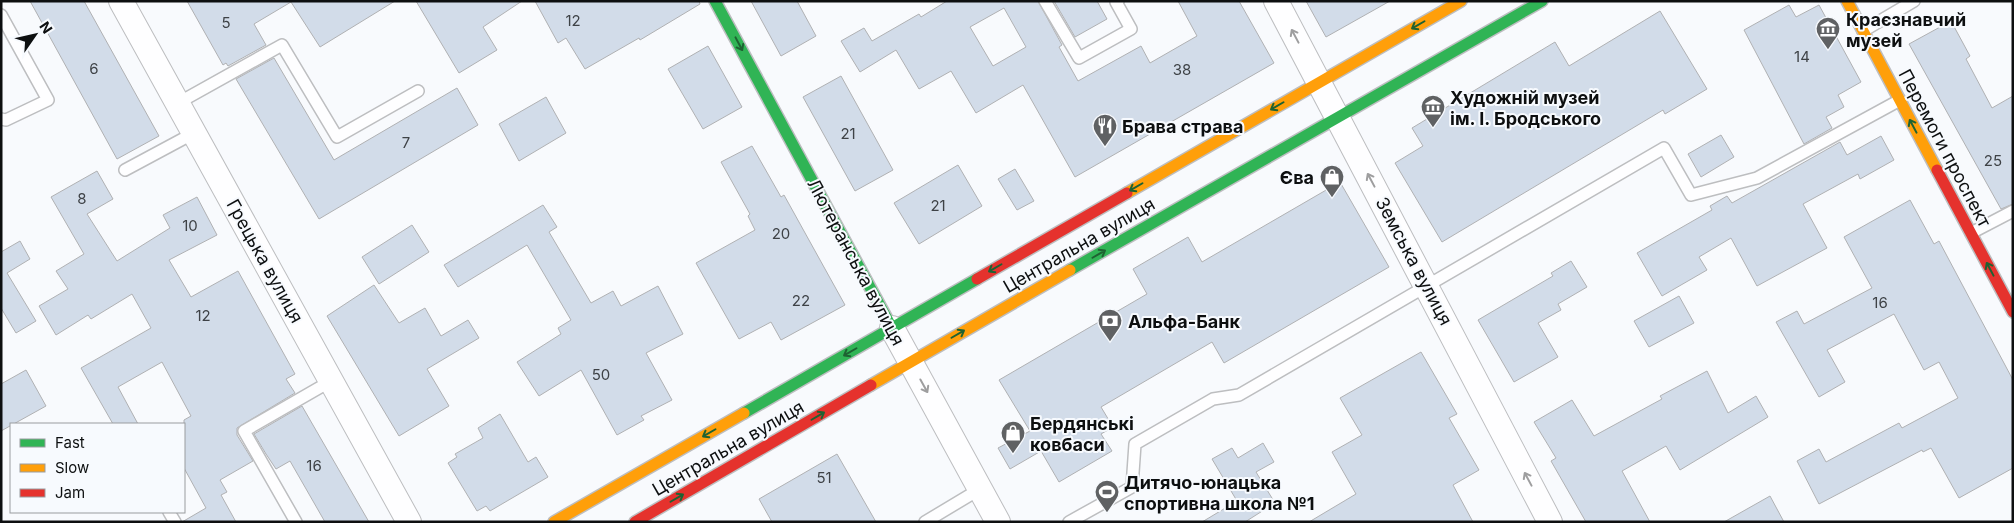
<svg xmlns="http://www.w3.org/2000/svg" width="2014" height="523" font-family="Inter,sans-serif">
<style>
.building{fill:#d2dce9;stroke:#b0b1b3;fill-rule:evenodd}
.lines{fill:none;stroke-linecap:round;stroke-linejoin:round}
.lane-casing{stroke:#bdbec0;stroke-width:14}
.street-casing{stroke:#bdbec0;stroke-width:26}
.fast-casing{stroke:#bdbec0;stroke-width:14}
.slow-casing{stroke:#bdbec0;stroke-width:14}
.jam-casing{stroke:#bdbec0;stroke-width:14}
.lane{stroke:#fefeff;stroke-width:11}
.street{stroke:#fefeff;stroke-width:24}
.fast{stroke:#30b455;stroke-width:11}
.slow{stroke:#ff9f0a;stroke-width:11}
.jam{stroke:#e5322d;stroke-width:11}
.oneway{stroke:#1e6232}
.oneway2{stroke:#9e9e9f}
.labels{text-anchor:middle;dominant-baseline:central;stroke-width:4;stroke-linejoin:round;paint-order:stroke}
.number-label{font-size:15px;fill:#3e4246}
.poi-label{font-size:18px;font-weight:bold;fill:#0d0f10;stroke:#f7fafe;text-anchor:start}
.street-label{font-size:18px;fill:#0d0f10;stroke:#f7fafe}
</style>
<rect width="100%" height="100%" fill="#f8fafd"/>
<!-- building -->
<path class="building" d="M 30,1 L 84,1 L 159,136 L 117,159 Z
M 187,1 L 395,1 L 320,47 L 291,2 L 254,24 L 266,45 L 228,66 L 226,63 L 223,65 Z
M 416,1 L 522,1 L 483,27 L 497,50 L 459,73 Z
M 535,1 L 699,1 L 700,4 L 640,40 L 639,38 L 585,69 L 566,38 L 558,43 Z
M 751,1 L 797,1 L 816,36 L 781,56 Z
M 947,1 L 1038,1 L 1062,45 L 1059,47 L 1078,81 L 1141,46 L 1150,63 L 1197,36 L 1178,1 L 1239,1 L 1274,63 L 1075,177 L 1023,85 L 976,113 L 951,71 L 919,89 L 896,50 L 860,72 L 841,41 L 864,28 L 872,41 L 919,14 L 921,17 ZM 1004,8 L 1026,47 L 993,66 L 970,27 Z
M 1054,1 L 1097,1 L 1107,19 L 1075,37 Z
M 1306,1 L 1390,1 L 1326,37 Z
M 1789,5 L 1796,17 L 1819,5 L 1861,82 L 1838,95 L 1844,107 L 1826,117 L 1832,128 L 1804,144 L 1744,30 Z
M 1660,11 L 1707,89 L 1665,114 L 1663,110 L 1442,242 L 1395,163 L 1423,146 L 1412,128 L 1555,42 L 1569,66 Z
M 1951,21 L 1970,56 L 1966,59 L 1992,108 L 2013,96 L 2013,204 L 2001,209 L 1909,44 Z
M 708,46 L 742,107 L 703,129 L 668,69 Z
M 274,58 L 334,160 L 457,88 L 478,125 L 319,219 L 236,79 Z
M 841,76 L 893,170 L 855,191 L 803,97 Z
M 546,97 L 566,133 L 519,161 L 499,124 Z
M 1721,135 L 1734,157 L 1701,177 L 1688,154 Z
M 1881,136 L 1894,160 L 1860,179 L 1858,174 L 1803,204 L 1827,248 L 1757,286 L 1731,238 L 1699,257 L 1707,270 L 1662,296 L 1637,253 L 1712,210 L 1710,206 L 1727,196 L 1732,203 L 1840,142 L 1847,155 Z
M 752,146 L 781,197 L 784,195 L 845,305 L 781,340 L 771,322 L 739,339 L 696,263 L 755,230 L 748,216 L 750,214 L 721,162 Z
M 958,165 L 982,206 L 919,244 L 894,203 Z
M 1015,169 L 1034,201 L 1017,210 L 998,179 Z
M 97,171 L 113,199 L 87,214 L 117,261 L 170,228 L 163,215 L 197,197 L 217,235 L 169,260 L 191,297 L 238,271 L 295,374 L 286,379 L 295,393 L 237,428 L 237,435 L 253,461 L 220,480 L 227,492 L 221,495 L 236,522 L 182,522 L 206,508 L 184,468 L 184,420 L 191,416 L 162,362 L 118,387 L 138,424 L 113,424 L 81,368 L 151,328 L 132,294 L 91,319 L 88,315 L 56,335 L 39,306 L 68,289 L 56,271 L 84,254 L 51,197 Z
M 1340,182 L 1389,267 L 1224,363 L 1212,342 L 1101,407 L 1113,427 L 1101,434 L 1112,451 L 1059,482 L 1041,451 L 1010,469 L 998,448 L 1030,431 L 999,380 L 1147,294 L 1133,269 L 1188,237 L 1202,262 Z
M 1910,200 L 1934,244 L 1939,241 L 2013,380 L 2013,468 L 1959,498 L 1931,448 L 1923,452 L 1922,450 L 1819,504 L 1797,461 L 1819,449 L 1826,462 L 1899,423 L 1902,428 L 1958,398 L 1939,362 L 1924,370 L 1894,314 L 1827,350 L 1845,382 L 1819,397 L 1776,322 L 1797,311 L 1804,324 L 1872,288 L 1844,237 Z
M 543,205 L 557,227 L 549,232 L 591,303 L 613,291 L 621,306 L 658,286 L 683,334 L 646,353 L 672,400 L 641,416 L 644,420 L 617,435 L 581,370 L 539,396 L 517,362 L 561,334 L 558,328 L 571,320 L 527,245 L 458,287 L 444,265 Z
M 412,225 L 429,252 L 379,284 L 362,257 Z
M 20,241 L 30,259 L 7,273 L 36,321 L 16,333 L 1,308 L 1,252 Z
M 1571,261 L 1587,287 L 1558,304 L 1561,310 L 1538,323 L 1558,357 L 1514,382 L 1478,320 L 1553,276 L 1551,273 Z
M 374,285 L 399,323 L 425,308 L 441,336 L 468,320 L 479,338 L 427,369 L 449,406 L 399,436 L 327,316 Z
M 1679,296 L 1694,323 L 1649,347 L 1634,321 Z
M 1421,352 L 1457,414 L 1449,418 L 1479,470 L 1453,485 L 1473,522 L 1309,522 L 1356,494 L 1332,452 L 1362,435 L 1340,398 Z
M 26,370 L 46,406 L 1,431 L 1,384 Z
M 1707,371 L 1728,413 L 1756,396 L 1768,417 L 1680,470 L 1666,446 L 1622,471 L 1650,522 L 1586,522 L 1551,461 L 1556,458 L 1534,422 L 1572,400 L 1594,436 L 1662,399 L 1660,396 Z
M 302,406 L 369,522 L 325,522 L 290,461 L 276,469 L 266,454 L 254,434 Z
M 500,414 L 528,462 L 536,457 L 548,477 L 490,511 L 486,506 L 477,511 L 448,463 L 457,457 L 455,454 L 483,438 L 478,428 Z
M 1263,443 L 1274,462 L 1256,472 L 1275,503 L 1245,522 L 1202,522 L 1237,501 L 1212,459 L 1232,448 L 1238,458 Z
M 837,454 L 876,522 L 772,522 L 759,499 Z
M 1770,496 L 1784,522 L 1724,522 Z"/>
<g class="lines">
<defs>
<path id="lane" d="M 1045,1 L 1079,58 L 1131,29 L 1116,2 L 1118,1
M 1,15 L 48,100 L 6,120 L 1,119
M 1863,31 L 1914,1
M 178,103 L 282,45 L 337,137 L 418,91
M 125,170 L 194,133
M 1971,233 L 2013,211
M 169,512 L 175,522
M 296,522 L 244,431 L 331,381
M 925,522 L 980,489
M 1069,522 L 1132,487 L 1135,444 L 1213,399 L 1239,395 L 1664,148 L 1691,195 L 1757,178 L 1900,100"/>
<path id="street" d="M 121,1 L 409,522
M 1276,1 L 1550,522
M 892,328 L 998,522"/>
<path id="fast" d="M 715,1 L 892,328
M 1070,270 L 1542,1
M 744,413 L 977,279"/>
<path id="slow" d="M 1847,1 L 1937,170
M 1127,193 L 1461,1
M 871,385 L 1070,270
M 554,522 L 744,413"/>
<path id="jam" d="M 1937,170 L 2013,312
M 977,279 L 1127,193
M 635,522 L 871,385"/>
</defs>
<!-- lane casing -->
<use href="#lane" class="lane-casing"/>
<!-- street casing -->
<use href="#street" class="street-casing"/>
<!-- fast casing -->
<use href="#fast" class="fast-casing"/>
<!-- slow casing -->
<use href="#slow" class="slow-casing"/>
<!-- jam casing -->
<use href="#jam" class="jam-casing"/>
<!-- lane -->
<use href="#lane" class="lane"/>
<!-- street -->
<use href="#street" class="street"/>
<!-- fast -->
<use href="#fast" class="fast"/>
<!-- slow -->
<use href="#slow" class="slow"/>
<!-- jam -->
<use href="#jam" class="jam"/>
</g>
<!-- one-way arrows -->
<defs><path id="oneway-shaft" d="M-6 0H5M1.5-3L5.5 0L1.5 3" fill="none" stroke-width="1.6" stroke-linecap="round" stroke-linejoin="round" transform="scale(1.25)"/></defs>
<g class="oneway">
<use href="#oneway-shaft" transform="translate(1418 25) rotate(150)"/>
<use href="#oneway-shaft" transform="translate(739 44) rotate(62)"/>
<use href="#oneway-shaft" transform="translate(1277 106) rotate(150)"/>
<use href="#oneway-shaft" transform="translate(1913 126) rotate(-118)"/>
<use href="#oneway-shaft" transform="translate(1136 187) rotate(150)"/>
<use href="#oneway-shaft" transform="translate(1099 254) rotate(-30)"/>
<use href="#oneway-shaft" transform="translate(995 268) rotate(150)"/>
<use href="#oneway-shaft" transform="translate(1990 269) rotate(-118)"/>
<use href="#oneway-shaft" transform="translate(958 334) rotate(-30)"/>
<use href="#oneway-shaft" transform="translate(850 352) rotate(150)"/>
<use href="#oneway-shaft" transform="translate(818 416) rotate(-30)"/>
<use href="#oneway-shaft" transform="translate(709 433) rotate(150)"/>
<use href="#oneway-shaft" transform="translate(677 498) rotate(-30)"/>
</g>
<g class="oneway2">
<use href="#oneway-shaft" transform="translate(1295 36) rotate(-118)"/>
<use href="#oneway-shaft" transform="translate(1371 180) rotate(-118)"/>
<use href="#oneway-shaft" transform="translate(924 386) rotate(61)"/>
<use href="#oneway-shaft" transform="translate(1528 479) rotate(-118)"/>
</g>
<!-- icons -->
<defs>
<symbol id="museum-pin" viewBox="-11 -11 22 30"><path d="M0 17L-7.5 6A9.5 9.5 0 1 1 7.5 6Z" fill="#5f6163" stroke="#f7fafe"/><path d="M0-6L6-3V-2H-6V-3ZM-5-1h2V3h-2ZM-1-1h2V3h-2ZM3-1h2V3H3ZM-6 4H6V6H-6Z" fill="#fff"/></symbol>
<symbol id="restaurant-pin" viewBox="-11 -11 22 30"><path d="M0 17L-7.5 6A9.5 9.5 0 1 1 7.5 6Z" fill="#5f6163" stroke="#f7fafe"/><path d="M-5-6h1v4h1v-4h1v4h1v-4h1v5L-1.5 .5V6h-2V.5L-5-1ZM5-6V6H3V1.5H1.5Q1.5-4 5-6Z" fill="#fff"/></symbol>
<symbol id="shop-pin" viewBox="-11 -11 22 30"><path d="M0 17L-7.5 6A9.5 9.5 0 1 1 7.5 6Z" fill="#5f6163" stroke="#f7fafe"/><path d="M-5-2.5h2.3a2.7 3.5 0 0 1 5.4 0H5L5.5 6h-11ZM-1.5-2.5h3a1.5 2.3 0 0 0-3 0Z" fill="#fff"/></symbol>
<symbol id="bank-pin" viewBox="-11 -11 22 30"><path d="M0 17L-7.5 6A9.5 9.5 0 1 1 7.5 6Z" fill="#5f6163" stroke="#f7fafe"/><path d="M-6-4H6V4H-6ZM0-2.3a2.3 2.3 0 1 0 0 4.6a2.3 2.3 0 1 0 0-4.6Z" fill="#fff"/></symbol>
<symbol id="stadium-pin" viewBox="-11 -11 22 30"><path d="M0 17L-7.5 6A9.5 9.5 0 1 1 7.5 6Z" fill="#5f6163" stroke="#f7fafe"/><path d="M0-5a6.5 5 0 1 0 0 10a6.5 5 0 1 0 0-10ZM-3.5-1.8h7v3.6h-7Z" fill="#fff"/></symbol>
</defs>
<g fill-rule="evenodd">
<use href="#museum-pin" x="1814" y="15" width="28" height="38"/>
<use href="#museum-pin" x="1419" y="93" width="28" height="38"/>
<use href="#restaurant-pin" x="1091" y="112" width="28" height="38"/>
<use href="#shop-pin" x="1318" y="163" width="28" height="38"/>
<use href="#bank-pin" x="1096" y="307" width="28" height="38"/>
<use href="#shop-pin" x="999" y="419" width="28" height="38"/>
<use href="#stadium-pin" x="1093" y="478" width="28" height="38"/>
</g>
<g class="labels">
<!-- number labels -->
<g class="number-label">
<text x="573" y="20">12</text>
<text x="226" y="22">5</text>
<text x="1802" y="56">14</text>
<text x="94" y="68">6</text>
<text x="1182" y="69">38</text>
<text x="848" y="133">21</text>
<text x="406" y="142">7</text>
<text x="1993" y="160">25</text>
<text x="82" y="198">8</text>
<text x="938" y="205">21</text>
<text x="190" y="225">10</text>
<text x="781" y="233">20</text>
<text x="801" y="300">22</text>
<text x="1880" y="302">16</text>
<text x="203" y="315">12</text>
<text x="601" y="374">50</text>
<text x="314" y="465">16</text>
<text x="824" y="477">51</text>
</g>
<!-- poi labels -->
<g class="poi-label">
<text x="1846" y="19">Краєзнавчий<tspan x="1846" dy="21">музей</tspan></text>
<text x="1450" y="97">Художній музей<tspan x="1450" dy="21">ім. І. Бродського</tspan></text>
<text x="1122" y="126">Брава страва</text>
<text x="1314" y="177" text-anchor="end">Єва</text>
<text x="1128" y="321">Альфа-Банк</text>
<text x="1030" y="423">Бердянські<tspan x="1030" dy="21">ковбаси</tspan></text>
<text x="1124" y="482">Дитячо-юнацька<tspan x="1124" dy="21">спортивна школа №1</tspan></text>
</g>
<!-- street labels -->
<g class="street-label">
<text transform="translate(1945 148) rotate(62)">Перемоги проспект</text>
<text transform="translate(1079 245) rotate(-30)">Центральна вулиця</text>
<text transform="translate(265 261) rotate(61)">Грецька вулиця</text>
<text transform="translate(1414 261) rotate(62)">Земська вулиця</text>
<text transform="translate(856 262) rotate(62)">Лютеранська вулиця</text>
<text transform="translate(728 448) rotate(-30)">Центральна вулиця</text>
</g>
</g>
<!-- border -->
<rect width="2014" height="523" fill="none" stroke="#0d0f10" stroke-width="5"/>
<!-- legend -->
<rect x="10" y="423" width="175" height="90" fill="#f7fafe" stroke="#999c9f"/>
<rect x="20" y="439" width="25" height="8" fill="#30b455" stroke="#999c9f"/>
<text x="55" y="448" font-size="15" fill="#0d0f10">Fast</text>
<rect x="20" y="464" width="25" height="8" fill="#ff9f0a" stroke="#999c9f"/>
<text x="55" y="473" font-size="15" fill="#0d0f10">Slow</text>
<rect x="20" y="489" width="25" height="8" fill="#e5322d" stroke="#999c9f"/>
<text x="55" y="498" font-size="15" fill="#0d0f10">Jam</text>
<!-- north arrow -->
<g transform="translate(35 35) rotate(56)" stroke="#f7fafe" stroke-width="4" paint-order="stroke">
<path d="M0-4L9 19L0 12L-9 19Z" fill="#0d0f10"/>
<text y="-8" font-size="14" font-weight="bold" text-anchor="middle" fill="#0d0f10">N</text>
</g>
</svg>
